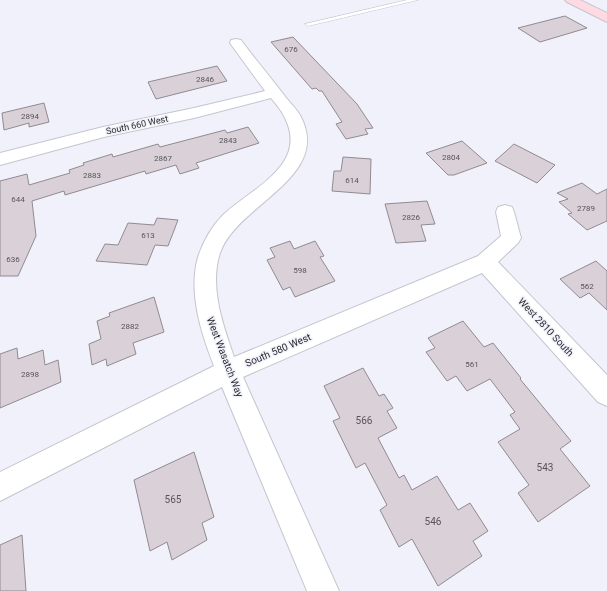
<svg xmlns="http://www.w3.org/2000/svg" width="607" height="591" font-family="Roboto,sans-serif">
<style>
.building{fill:#d9d0d8;stroke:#928a91}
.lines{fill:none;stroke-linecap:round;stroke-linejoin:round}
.service-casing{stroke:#c5c5cf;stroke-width:1}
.minor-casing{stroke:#c5c5cf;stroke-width:2}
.secondary-casing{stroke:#c5c5cf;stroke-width:2}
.service{fill:#fff;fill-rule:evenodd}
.minor{fill:#fff;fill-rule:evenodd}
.secondary{fill:#ffdae2;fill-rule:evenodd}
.labels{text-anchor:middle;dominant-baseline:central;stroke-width:3;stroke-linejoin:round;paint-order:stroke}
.number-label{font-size:8px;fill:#57555a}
.far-street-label{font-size:9px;fill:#2c2c30;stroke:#f1f1fb}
.street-label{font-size:10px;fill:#2c2c30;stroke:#f1f1fb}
.near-number-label{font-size:10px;fill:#57555a}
</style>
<rect width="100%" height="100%" fill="#f1f1fb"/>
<!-- building -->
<path class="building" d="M 565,16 L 587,28 L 540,42 L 518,28 Z
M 293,37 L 357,104 L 373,128 L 365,129 L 368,134 L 346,139 L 336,124 L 342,122 L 322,91 L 319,91 L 316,88 L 312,89 L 271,42 Z
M 217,66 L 227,81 L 156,99 L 148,82 Z
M 44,103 L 49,122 L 29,127 L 29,123 L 4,130 L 2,113 Z
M 248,127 L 259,143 L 196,163 L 199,168 L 180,174 L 176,165 L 146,174 L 145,171 L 65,195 L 64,191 L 32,201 L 36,236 L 18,276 L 0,276 L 0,181 L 27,174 L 29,185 L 70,173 L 69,170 L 84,165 L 83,163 L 112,154 L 113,157 L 158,144 L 160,147 L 225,130 L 227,133 Z
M 462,141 L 487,163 L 454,175 L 448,175 L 426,153 Z
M 514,144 L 555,165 L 537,183 L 495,161 Z
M 343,157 L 371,159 L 370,194 L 332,191 L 334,171 L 341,171 Z
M 582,183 L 597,194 L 607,189 L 607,221 L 587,230 L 568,214 L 572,213 L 559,202 L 568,199 L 557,193 Z
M 427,201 L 435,224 L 421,225 L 426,241 L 396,243 L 385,204 Z
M 157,218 L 178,220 L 168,246 L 155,245 L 147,265 L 96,261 L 105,244 L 118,245 L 128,223 L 154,225 Z
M 290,241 L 294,249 L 315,241 L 324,256 L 320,257 L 335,281 L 295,297 L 290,287 L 283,290 L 267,260 L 275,257 L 270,248 Z
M 596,261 L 607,271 L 607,310 L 589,293 L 580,298 L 560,279 Z
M 154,297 L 164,332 L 133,343 L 136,354 L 107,366 L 106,359 L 92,365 L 89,344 L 101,339 L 97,321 L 110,316 L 109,313 Z
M 463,321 L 484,347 L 493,343 L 521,378 L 520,379 L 571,441 L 560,449 L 590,486 L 538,522 L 518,493 L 529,485 L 498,442 L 520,429 L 510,415 L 515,412 L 490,379 L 467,391 L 456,376 L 447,381 L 426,352 L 435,348 L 428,338 Z
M 17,348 L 18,359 L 43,350 L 45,365 L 58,360 L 61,382 L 0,408 L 0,354 Z
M 363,368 L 379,396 L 384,394 L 393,408 L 387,411 L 397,428 L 378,438 L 399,478 L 404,475 L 412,490 L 437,476 L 458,510 L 470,503 L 488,531 L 473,541 L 482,556 L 438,586 L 412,539 L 399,547 L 380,510 L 387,505 L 365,463 L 356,468 L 333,421 L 340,418 L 324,386 Z
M 194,452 L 214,517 L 202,523 L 207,540 L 172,560 L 167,542 L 150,551 L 134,480 Z
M 22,535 L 26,591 L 0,591 L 0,545 Z"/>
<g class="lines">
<defs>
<path id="service" d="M 407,0 L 418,0 L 308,26 L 305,24 Z"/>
<path id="minor" d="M 236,39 L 241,40 C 255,59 270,77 284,95 C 289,102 297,109 301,117 C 332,178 236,205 220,253 C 209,287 223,325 234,357 L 478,256 L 501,236 L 496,212 L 498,207 L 505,205 L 512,207 L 514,212 L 521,238 L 518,243 L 498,262 L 607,375 L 607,406 L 598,402 L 482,273 L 243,377 L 339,591 L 307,591 L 222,387 L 0,501 L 0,472 L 214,366 C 201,333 188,292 198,257 C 203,242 212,226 223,215 C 250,189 309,166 285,118 C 282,111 276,104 271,98 L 194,118 L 104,137 L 0,165 L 0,153 L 103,127 L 194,108 L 265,91 L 230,43 L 231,40 Z"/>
<path id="secondary" d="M 565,0 L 580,0 L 607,13 L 607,22 L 567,2 Z"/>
</defs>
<!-- service casing -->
<use href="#service" class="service-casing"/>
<!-- minor casing -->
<use href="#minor" class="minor-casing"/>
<!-- secondary casing -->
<use href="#secondary" class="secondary-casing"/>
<!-- service -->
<use href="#service" class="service"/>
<!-- minor -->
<use href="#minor" class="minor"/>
<!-- secondary -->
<use href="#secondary" class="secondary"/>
</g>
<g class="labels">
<!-- number labels -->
<g class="number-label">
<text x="291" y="49">676</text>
<text x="205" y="79">2846</text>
<text x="30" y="116">2894</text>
<text x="228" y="140">2843</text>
<text x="451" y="157">2804</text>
<text x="163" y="158">2867</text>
<text x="92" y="175">2883</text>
<text x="352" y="180">614</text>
<text x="18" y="199">644</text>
<text x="586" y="208">2789</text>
<text x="411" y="217">2826</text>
<text x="148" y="235">613</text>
<text x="13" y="259">636</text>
<text x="300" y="270">598</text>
<text x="587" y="286">562</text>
<text x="130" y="326">2882</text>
<text x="472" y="364">561</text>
<text x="30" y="374">2898</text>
</g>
<!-- far-street labels -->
<g class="far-street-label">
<text transform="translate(137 125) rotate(-12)">South 660 West</text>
</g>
<!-- street labels -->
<g class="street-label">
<text transform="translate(546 327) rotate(47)">West 2810 South</text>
<text transform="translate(278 350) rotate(-23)">South 580 West</text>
<text transform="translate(225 357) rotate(69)">West Wasatch Way</text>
</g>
<!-- near-number labels -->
<g class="near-number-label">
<text x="364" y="420">566</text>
<text x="545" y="467">543</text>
<text x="173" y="499">565</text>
<text x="433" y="521">546</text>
</g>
</g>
</svg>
